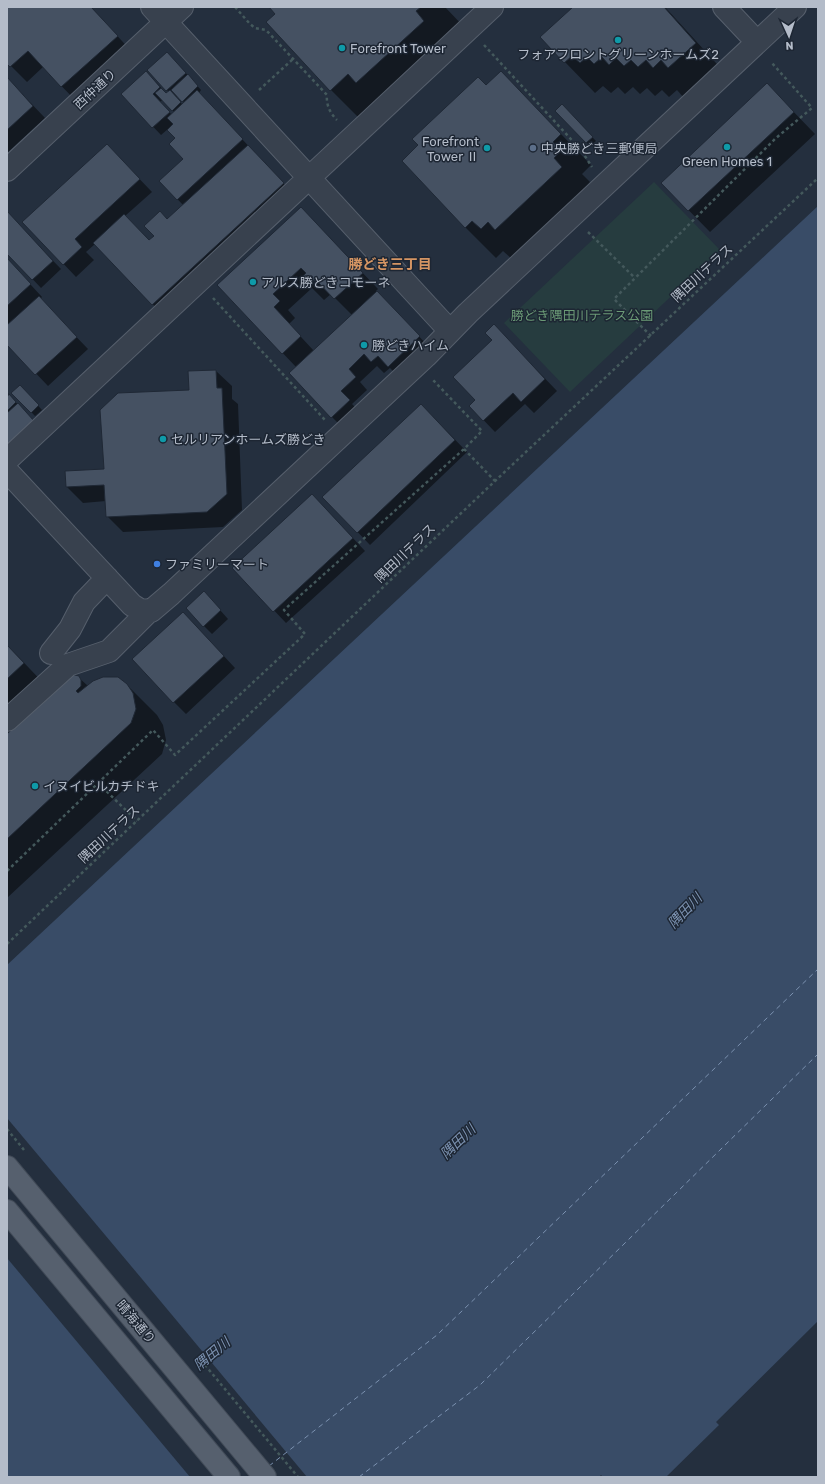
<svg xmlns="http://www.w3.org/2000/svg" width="825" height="1484" font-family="Rubik,'Noto Sans JP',sans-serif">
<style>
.green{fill:#263c3f}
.water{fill:#394c67}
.pier{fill:#242f3e}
.shadow{fill:#0007;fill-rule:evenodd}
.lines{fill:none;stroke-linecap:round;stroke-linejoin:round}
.ferry{stroke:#7c92b1;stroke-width:1;stroke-dasharray:5 4;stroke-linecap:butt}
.building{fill:#455162;stroke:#1f2835}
.minor-casing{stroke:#565f6c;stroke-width:24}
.major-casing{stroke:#414a57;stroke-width:24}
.path{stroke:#44595c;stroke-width:2.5;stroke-dasharray:3 3;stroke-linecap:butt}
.minor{stroke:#38414e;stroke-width:22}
.major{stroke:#56606e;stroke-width:22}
.culture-dot{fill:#0f9aa8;stroke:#1d2633;stroke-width:1.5}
.service-dot{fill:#5c6f8a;stroke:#1d2633;stroke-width:1.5}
.shop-dot{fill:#3f7fe0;stroke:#1d2633;stroke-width:1.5}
.labels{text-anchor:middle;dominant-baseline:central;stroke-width:3;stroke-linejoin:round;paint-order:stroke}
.poi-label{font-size:13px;fill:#b4bcc9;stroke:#1d2633;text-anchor:start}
.street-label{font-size:13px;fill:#b4bcc9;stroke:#1d2633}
.park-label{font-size:13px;fill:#6b9a76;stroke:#1d2633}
.neighbourhood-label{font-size:14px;font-weight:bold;fill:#d59563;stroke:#1d2633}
.water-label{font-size:14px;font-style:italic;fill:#7c92b1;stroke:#1d2633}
</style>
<rect width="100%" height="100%" fill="#242f3e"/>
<!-- green -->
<path class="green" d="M 654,182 L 720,250 L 570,392 L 504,323 Z"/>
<!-- water -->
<path class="water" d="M 818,206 L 818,1321 L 716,1422 L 719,1425 L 666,1477 L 603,1477 L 601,1475 L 599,1477 L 7,1477 L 7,965 Z"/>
<!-- pier -->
<path class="pier" d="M 7,1118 L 142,1279 L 307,1477 L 190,1477 L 7,1258 Z"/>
<!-- shadow -->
<path class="shadow" d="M 7,7 L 91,7 L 132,52 L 77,102 L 43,67 L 27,82 L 7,62 Z
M 270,7 L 445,7 L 465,28 L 363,122 L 331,90 Z
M 574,7 L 665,7 L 726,74 L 684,98 L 677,90 L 669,97 L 662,90 L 655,96 L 647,88 L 640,94 L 633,87 L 625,94 L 618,87 L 611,93 L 603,86 L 595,93 L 565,62 Z
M 175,61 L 201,90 L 199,93 L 299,200 L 168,320 L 95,244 L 86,252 L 94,260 L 76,277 L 24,222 L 107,145 L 152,192 L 125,216 L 150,241 L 168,220 L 184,206 L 160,181 L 184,160 L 176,138 L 168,129 L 161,135 L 122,94 L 154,80 L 167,94 L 169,92 L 148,70 ZM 178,96 L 185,103 L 183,105 L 176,98 ZM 163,100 L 175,113 L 172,115 L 160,102 Z
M 7,78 L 45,118 L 7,153 Z
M 486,86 L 531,103 L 591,165 L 582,174 L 590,182 L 584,189 L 592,198 L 512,259 L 503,251 L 496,258 L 465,227 Z
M 562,106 L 596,141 L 590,146 L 556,111 Z
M 788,106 L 815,134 L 710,232 L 662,183 Z
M 301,208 L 378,289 L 376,291 L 431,349 L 400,378 L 390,368 L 384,373 L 377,366 L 360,382 L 367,390 L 352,404 L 361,413 L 344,429 L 332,417 L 296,367 L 218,285 ZM 320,277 L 314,282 L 312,280 ZM 312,288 L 324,300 L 331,294 L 352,315 L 314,351 L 289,324 L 295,318 L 288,310 Z
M 7,213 L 61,269 L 41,288 L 7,252 Z
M 7,259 L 42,297 L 40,299 L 88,349 L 48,386 L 7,343 Z
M 506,338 L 557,391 L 534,413 L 525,404 L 495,432 L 470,406 L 476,400 Z
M 216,371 L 232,386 L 232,399 L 238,404 L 242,510 L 223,527 L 123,532 L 107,516 L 106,501 L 83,503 L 67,487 L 105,470 L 190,391 L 189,372 Z
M 20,386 L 42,410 L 35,416 L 13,393 Z
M 7,392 L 18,405 L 7,440 Z
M 433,417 L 467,452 L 370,545 L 324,497 Z
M 324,507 L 365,551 L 286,623 L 234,568 Z
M 212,601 L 228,619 L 212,634 L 204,626 Z
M 195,625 L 235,668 L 186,714 L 174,702 Z
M 7,645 L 52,692 L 78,677 L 88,686 L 126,684 L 157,715 L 163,725 L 166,740 L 162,754 L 7,898 Z"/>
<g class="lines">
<!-- ferry -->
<path class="ferry" d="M 269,1466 L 437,1335 L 818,969
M 359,1477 L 480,1385 L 818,1054"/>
</g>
<!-- building -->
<path class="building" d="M 7,7 L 91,7 L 118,36 L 61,87 L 28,51 L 10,67 L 7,64 Z
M 269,7 L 421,7 L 416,11 L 424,21 L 356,83 L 348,74 L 330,91 L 266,22 L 275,14 Z
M 573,7 L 664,7 L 696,43 L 668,68 L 661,60 L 653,68 L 646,60 L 638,67 L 631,60 L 624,66 L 616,58 L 609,65 L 602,57 L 594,64 L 587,57 L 580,63 L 572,56 L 564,63 L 540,37 Z
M 167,52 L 186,73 L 166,91 L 147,70 Z
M 146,71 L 160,87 L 153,94 L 170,112 L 152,128 L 121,94 Z
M 501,71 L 561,134 L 553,142 L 561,151 L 554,158 L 562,167 L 495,230 L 488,222 L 481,229 L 472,221 L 465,228 L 402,161 L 418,145 L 412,139 L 478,77 L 486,85 Z
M 188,74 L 198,86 L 182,102 L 171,90 Z
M 7,77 L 33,106 L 7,130 Z
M 767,83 L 794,112 L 688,211 L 661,183 Z
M 161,88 L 166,93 L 170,90 L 181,102 L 172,111 L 155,93 Z
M 197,90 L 243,139 L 177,200 L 159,181 L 183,159 L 169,144 L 175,138 L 167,130 L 173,124 L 167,118 Z
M 562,104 L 593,137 L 586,143 L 555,111 Z
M 107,144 L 140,179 L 75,239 L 82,247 L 63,265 L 22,222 Z
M 248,145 L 284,183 L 152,305 L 93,243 L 124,214 L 149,240 L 154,236 L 144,226 L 160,211 L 167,219 Z
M 301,207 L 363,273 L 334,299 L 315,279 L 308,285 L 301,278 L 306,273 L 301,268 L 273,294 L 280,301 L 274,307 L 301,336 L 282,354 L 217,285 Z
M 7,211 L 53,261 L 32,280 L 7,254 Z
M 7,258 L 31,284 L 7,306 Z
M 377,291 L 420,336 L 388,367 L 378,356 L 371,362 L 364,354 L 349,369 L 356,377 L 341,391 L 350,400 L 331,418 L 289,373 Z
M 39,296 L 77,337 L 35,375 L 7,345 L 7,325 Z
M 494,324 L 545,379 L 521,402 L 513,393 L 483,421 L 469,406 L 475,400 L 453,377 L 492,340 L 485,333 Z
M 216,370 L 217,388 L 222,388 L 227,494 L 207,512 L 106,517 L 104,485 L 66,487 L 65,471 L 104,469 L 100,410 L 118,393 L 189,390 L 188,371 Z
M 20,385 L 39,405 L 31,413 L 11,393 Z
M 9,394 L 16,402 L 7,411 L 7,397 Z
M 18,403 L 34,421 L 9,444 L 7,442 L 7,413 Z
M 421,404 L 455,440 L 357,533 L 322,497 Z
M 312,494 L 353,538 L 273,612 L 232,568 Z
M 204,591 L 221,610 L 203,627 L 186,608 Z
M 183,612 L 224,656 L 173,703 L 132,659 Z
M 7,645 L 24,663 L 7,679 Z
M 71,674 L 79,676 L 81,680 L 81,686 L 76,691 L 78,693 L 93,681 L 103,677 L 118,677 L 127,684 L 133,693 L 136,709 L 131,723 L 7,839 L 7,734 Z"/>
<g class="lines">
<defs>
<path id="minor" d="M 152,7 L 450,331
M 724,7 L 757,42
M 7,170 L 182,7
M 7,460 L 492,7
M 7,471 L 132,605 L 140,610 L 151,611 L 171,594 L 426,356 L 468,313 L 795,7
M 51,653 L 70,629 L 84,602 L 107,578
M 7,720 L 68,665 L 109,651 L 150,610"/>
<path id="major" d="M 7,1167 L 265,1477
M 7,1211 L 229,1477"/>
</defs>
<!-- minor casing -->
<use href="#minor" class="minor-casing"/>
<!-- major casing -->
<use href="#major" class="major-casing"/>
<!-- path -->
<path class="path" d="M 235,7 L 250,24 L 255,28 L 266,30 L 327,95 C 326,105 330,113 337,120
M 484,45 L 581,150 L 592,167
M 259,90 L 293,59
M 588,232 L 635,278
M 213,298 L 325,420
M 651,336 L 614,299 L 776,138 L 812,108 L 772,63
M 464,449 L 495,481
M 98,783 L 137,821
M 7,871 L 153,730 L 175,755 L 305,634 L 284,610 L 464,449 L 482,431 L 433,380
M 7,944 L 495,481 L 818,178
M 7,1129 L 24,1150
M 205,1365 L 298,1477"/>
<!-- minor -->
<use href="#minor" class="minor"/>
<!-- major -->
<use href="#major" class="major"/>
</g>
<!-- markers -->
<g class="culture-dot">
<circle cx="618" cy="40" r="4"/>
<circle cx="342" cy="48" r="4"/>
<circle cx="727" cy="147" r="4"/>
<circle cx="487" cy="148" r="4"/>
<circle cx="253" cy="282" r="4"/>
<circle cx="364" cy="345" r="4"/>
<circle cx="163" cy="439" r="4"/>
<circle cx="35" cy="786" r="4"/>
</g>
<circle class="service-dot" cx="533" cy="148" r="4"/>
<circle class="shop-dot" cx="157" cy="564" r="4"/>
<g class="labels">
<!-- poi labels -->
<g class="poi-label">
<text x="350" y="48">Forefront Tower</text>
<text x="618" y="54" text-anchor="middle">フォアフロントグリーンホームズ2</text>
<text x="479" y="141" text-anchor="end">Forefront<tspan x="479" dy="15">Tower Ⅱ</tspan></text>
<text x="541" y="148">中央勝どき三郵便局</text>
<text x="727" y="161" text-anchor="middle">Green Homes 1</text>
<text x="261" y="282">アルス勝どきコモーネ</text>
<text x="372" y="345">勝どきハイム</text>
<text x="171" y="439">セルリアンホームズ勝どき</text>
<text x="165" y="564">ファミリーマート</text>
<text x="43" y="786">イヌイビルカチドキ</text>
</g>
<!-- street labels -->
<g class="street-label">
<text transform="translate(95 89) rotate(-43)">西仲通り</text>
<text transform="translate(702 273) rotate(-43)">隅田川テラス</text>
<text transform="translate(405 553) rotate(-44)">隅田川テラス</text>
<text transform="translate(109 834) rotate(-43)">隅田川テラス</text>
<text transform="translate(136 1322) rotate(50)">晴海通り</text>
</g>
<!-- park labels -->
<g class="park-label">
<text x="582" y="315">勝どき隅田川テラス公園</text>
</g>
<!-- neighbourhood labels -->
<g class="neighbourhood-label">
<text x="390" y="264">勝どき三丁目</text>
</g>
<!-- water labels -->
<g class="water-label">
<text transform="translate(685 911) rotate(-46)">隅田川</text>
<text transform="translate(458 1142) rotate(-44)">隅田川</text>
<text transform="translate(212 1354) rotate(-40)">隅田川</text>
</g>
</g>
<!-- border -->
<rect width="825" height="1484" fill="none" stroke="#b4bcc9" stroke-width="16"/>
<!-- north arrow -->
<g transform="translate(789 36) rotate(177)" stroke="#1d2633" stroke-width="3" paint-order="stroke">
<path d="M0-3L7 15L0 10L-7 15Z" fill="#b4bcc9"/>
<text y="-6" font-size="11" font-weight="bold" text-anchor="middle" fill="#b4bcc9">N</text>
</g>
</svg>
